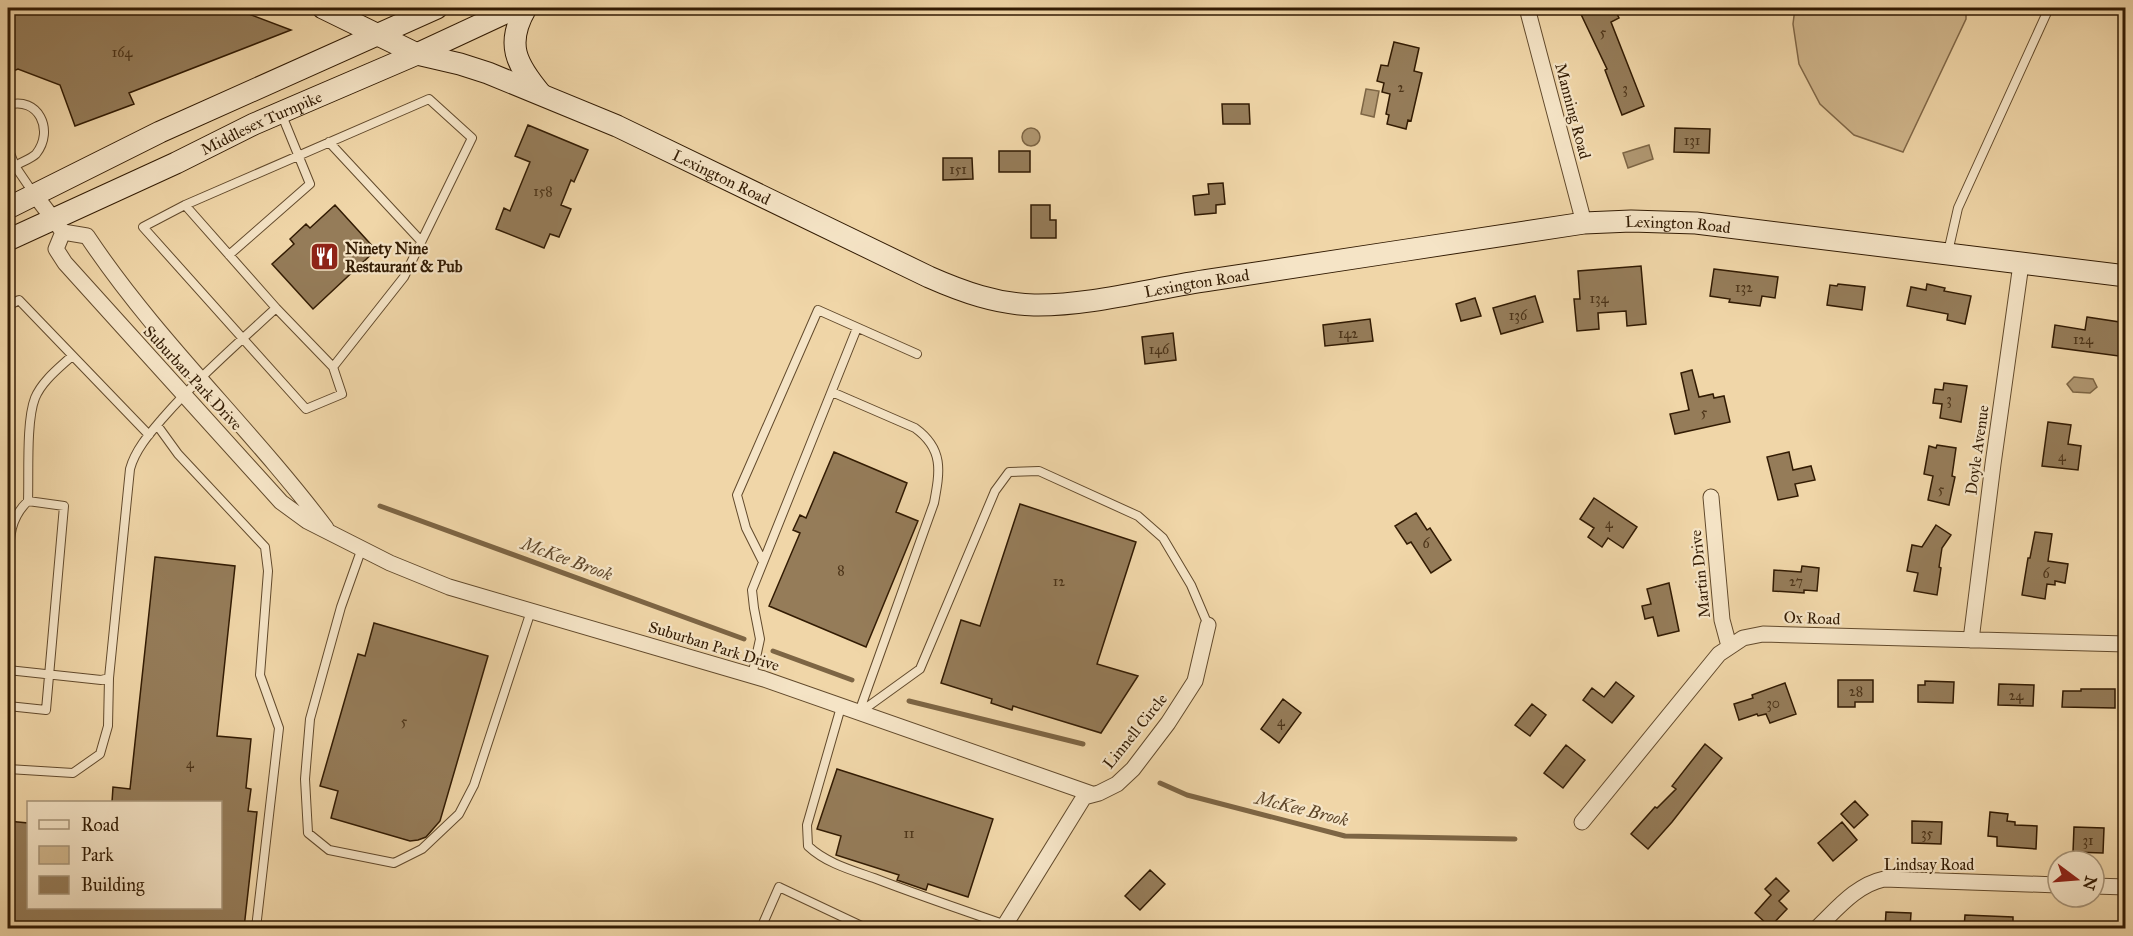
<svg xmlns="http://www.w3.org/2000/svg" width="2133" height="936" font-family="'IM FELL Great Primer',serif">
<style>
.green{fill:#d0b68c;stroke:#816848;stroke-width:1.5}
.water{fill:#af9670;stroke:#7d6544;stroke-width:1.5}
.lines{fill:none;stroke-linecap:round;stroke-linejoin:round}
.stream{stroke:#7d6544;stroke-width:5}
.building{fill:#957c59;stroke:#321b03;stroke-width:1.5}
.lane-casing{stroke:#624a2c;stroke-width:10}
.street-casing{stroke:#624a2c;stroke-width:17}
.secondary-casing{stroke:#321b03;stroke-width:23}
.lane{stroke:#f5e4c6;stroke-width:8}
.street{stroke:#f5e4c6;stroke-width:15}
.secondary{stroke:#f5e4c6;stroke-width:21}
.labels{text-anchor:middle;dominant-baseline:central;stroke-width:4.5;stroke-linejoin:round;paint-order:stroke}
.number-label{font-size:14px;fill:#4b3318}
.street-label{font-size:16px;fill:#321b03;stroke:#f5e4c6}
.poi-label{font-size:16px;font-weight:bold;fill:#321b03;stroke:#f5e4c6;text-anchor:start}
.water-label{font-size:18px;font-style:italic;fill:#5e4629;stroke:#f5e4c6}
</style>
<rect width="100%" height="100%" fill="#f0d6a8"/>
<filter id="stains"><feTurbulence type="fractalNoise" baseFrequency=".00333" numOctaves="4"/><feColorMatrix values="0 0 0 0 .2 0 0 0 0 .09 0 0 0 0 .02 0 0 0 .5 -.17"/></filter>
<radialGradient id="worn" r=".72"><stop offset=".6" stop-color="#630" stop-opacity="0"/><stop offset="1" stop-color="#630" stop-opacity=".3"/></radialGradient>
<!-- green -->
<path class="green" d="M 1795,8 L 1966,8 L 1966,19 L 1903,152 L 1854,135 L 1820,104 L 1799,64 L 1793,24 Z"/>
<!-- water -->
<path class="water" d="M 1366,89 L 1379,91 L 1374,117 L 1361,114 Z
M1022 137a9 9 0 1 1 18 0a9 9 0 1 1-18 0Z
M 1649,145 L 1653,159 L 1628,168 L 1623,153 Z
M 2074,377 L 2093,379 L 2097,387 L 2090,393 L 2073,392 L 2067,384 Z"/>
<g class="lines">
<!-- stream -->
<path class="stream" d="M 380,506 L 744,639
M 773,651 L 852,680
M 909,701 L 1083,744
M 1160,783 L 1187,795 L 1345,836 L 1515,839"/>
</g>
<!-- building -->
<path class="building" d="M 8,8 L 233,8 L 291,30 L 129,93 L 134,104 L 75,126 L 60,85 L 18,69 L 8,73 Z
M 1578,8 L 1614,8 L 1619,18 L 1611,22 L 1644,106 L 1622,115 L 1605,70 L 1607,69 Z
M 1394,42 L 1419,48 L 1414,71 L 1422,73 L 1411,121 L 1408,120 L 1406,129 L 1387,124 L 1389,115 L 1386,114 L 1390,94 L 1382,92 L 1384,83 L 1377,81 L 1381,65 L 1388,66 Z
M 1222,104 L 1249,104 L 1250,124 L 1223,124 Z
M 528,125 L 588,150 L 574,182 L 571,180 L 561,205 L 571,209 L 559,237 L 550,234 L 544,248 L 496,229 L 504,208 L 510,211 L 530,162 L 515,156 Z
M 1675,128 L 1710,129 L 1709,153 L 1674,152 Z
M 999,151 L 1030,151 L 1030,172 L 999,172 Z
M 943,158 L 972,158 L 973,179 L 943,180 Z
M 1223,183 L 1225,204 L 1216,205 L 1216,213 L 1195,215 L 1193,196 L 1209,194 L 1208,184 Z
M 335,205 L 376,250 L 313,309 L 272,264 L 294,244 L 290,239 L 306,224 L 310,228 Z
M 1031,205 L 1050,205 L 1050,220 L 1056,220 L 1056,238 L 1031,238 Z
M 1641,266 L 1646,324 L 1627,326 L 1626,311 L 1598,313 L 1599,329 L 1577,331 L 1574,299 L 1580,299 L 1578,271 Z
M 1714,269 L 1778,277 L 1775,298 L 1762,296 L 1760,306 L 1729,302 L 1730,299 L 1710,296 Z
M 1838,284 L 1865,287 L 1862,310 L 1827,305 L 1830,285 L 1837,286 Z
M 1927,284 L 1945,288 L 1944,291 L 1971,296 L 1965,324 L 1947,320 L 1948,314 L 1907,306 L 1911,287 L 1926,290 Z
M 1535,296 L 1543,322 L 1501,334 L 1493,308 Z
M 1475,298 L 1481,316 L 1461,321 L 1456,304 Z
M 2087,317 L 2126,323 L 2126,357 L 2052,347 L 2055,325 L 2085,330 Z
M 1370,319 L 1373,341 L 1325,346 L 1323,325 Z
M 1173,333 L 1176,360 L 1145,364 L 1142,337 Z
M 1692,370 L 1699,397 L 1713,394 L 1714,398 L 1724,396 L 1730,422 L 1675,434 L 1670,414 L 1689,410 L 1681,373 Z
M 1944,383 L 1967,386 L 1961,422 L 1940,418 L 1942,404 L 1933,403 L 1935,389 L 1943,390 Z
M 2048,422 L 2071,425 L 2068,444 L 2081,446 L 2078,470 L 2042,466 Z
M 1937,445 L 1956,448 L 1952,476 L 1955,477 L 1949,505 L 1928,500 L 1933,476 L 1924,474 L 1929,446 L 1936,448 Z
M 834,452 L 907,483 L 896,512 L 918,521 L 866,647 L 769,606 L 800,533 L 793,530 L 800,515 L 806,518 Z
M 1789,452 L 1793,470 L 1811,466 L 1815,480 L 1795,484 L 1798,496 L 1778,500 L 1767,457 Z
M 1594,498 L 1637,527 L 1623,548 L 1608,538 L 1602,547 L 1588,537 L 1594,528 L 1580,519 Z
M 1020,504 L 1136,542 L 1097,664 L 1138,676 L 1101,733 L 1013,706 L 1012,710 L 991,703 L 992,699 L 941,683 L 961,620 L 980,626 Z
M 1416,513 L 1427,530 L 1430,528 L 1451,560 L 1431,573 L 1411,542 L 1407,544 L 1395,526 Z
M 1936,525 L 1951,535 L 1942,548 L 1939,567 L 1941,568 L 1937,595 L 1914,591 L 1918,573 L 1907,571 L 1912,545 L 1922,547 Z
M 2035,532 L 2052,534 L 2048,561 L 2068,564 L 2065,583 L 2055,581 L 2055,585 L 2047,584 L 2045,599 L 2022,595 L 2028,558 L 2030,558 Z
M 155,557 L 235,566 L 217,736 L 251,739 L 246,788 L 251,789 L 248,811 L 257,812 L 244,928 L 58,928 L 8,924 L 8,821 L 28,823 L 28,908 L 220,908 L 220,802 L 112,802 L 113,787 L 130,789 Z
M 1802,566 L 1819,568 L 1817,591 L 1804,590 L 1804,593 L 1773,591 L 1774,570 L 1801,572 Z
M 1669,583 L 1679,631 L 1658,636 L 1653,617 L 1645,619 L 1642,606 L 1651,604 L 1647,589 Z
M 374,623 L 488,656 L 440,821 L 426,837 L 418,840 L 410,841 L 331,818 L 338,791 L 320,786 L 358,654 L 365,656 Z
M 1838,680 L 1873,680 L 1873,702 L 1855,702 L 1855,707 L 1838,707 Z
M 1925,681 L 1954,682 L 1953,703 L 1918,702 L 1918,685 L 1925,685 Z
M 1616,682 L 1634,696 L 1612,723 L 1583,700 L 1592,688 L 1604,697 Z
M 1785,683 L 1796,714 L 1770,723 L 1766,714 L 1758,716 L 1757,714 L 1739,720 L 1734,704 L 1753,698 L 1752,695 Z
M 1999,684 L 2034,685 L 2033,706 L 1998,705 Z
M 2081,689 L 2115,689 L 2115,708 L 2062,707 L 2063,691 L 2081,691 Z
M 1283,699 L 1301,713 L 1279,743 L 1261,729 Z
M 1532,704 L 1546,715 L 1530,736 L 1515,725 Z
M 1705,744 L 1722,758 L 1672,822 L 1648,849 L 1631,834 L 1655,807 L 1657,808 L 1676,789 L 1672,786 Z
M 1566,745 L 1585,760 L 1563,788 L 1544,773 Z
M 837,769 L 993,819 L 968,897 L 928,884 L 926,890 L 897,880 L 899,875 L 836,855 L 841,836 L 817,829 Z
M 1855,801 L 1868,815 L 1854,828 L 1841,814 Z
M 1990,812 L 2008,814 L 2007,821 L 2015,822 L 2015,825 L 2037,826 L 2036,849 L 1997,846 L 1997,837 L 1988,836 Z
M 1912,821 L 1942,822 L 1941,844 L 1912,843 Z
M 1842,822 L 1857,840 L 1833,861 L 1818,843 Z
M 2074,827 L 2104,828 L 2103,853 L 2073,852 Z
M 1150,870 L 1165,884 L 1140,910 L 1125,896 Z
M 1776,878 L 1789,891 L 1779,901 L 1787,909 L 1770,927 L 1755,913 L 1771,895 L 1765,889 Z
M 1886,912 L 1911,913 L 1910,928 L 1885,928 Z
M 1965,915 L 2013,917 L 2013,928 L 1964,928 Z"/>
<g class="lines">
<defs>
<path id="lane" d="M 8,105 C 38,96 55,130 36,154 C 31,159 21,162 15,166
M 329,142 L 421,241
M 8,148 L 15,166 L 34,194
M 185,205 L 276,308
M 1948,252 L 1958,208 L 2049,8
M 229,255 L 310,184 L 281,113
M 8,306 L 19,300 L 149,435
M 832,392 L 915,428 C 944,449 940,471 934,503 L 859,712
M 157,425 L 178,454 L 265,547 L 268,571 L 260,675 L 279,728 L 256,928
M 362,548 L 341,607 L 310,719 L 305,779 L 308,833 L 329,850 L 394,863 L 422,849 L 459,814 L 474,785 L 531,611
M 763,562 L 746,528 L 737,495 L 818,310 L 917,354
M 8,576 C 10,546 6,522 28,501
M 8,670 L 101,680 L 109,678 L 130,469 C 135,450 150,433 162,419 C 197,379 237,344 276,308 L 333,367 L 404,277 L 472,138 L 429,99 L 185,205 L 143,227 L 306,409 L 342,394 L 333,367
M 752,676 L 760,639 L 754,608 L 752,590 L 857,328
M 8,706 L 46,710 L 64,506 L 28,501 C 29,474 26,421 35,398 C 42,381 59,368 72,356
M 841,707 L 807,825 L 808,846 C 826,863 851,870 874,878 C 918,895 962,910 1006,925
M 859,713 L 920,669 L 995,491 L 1009,472 L 1039,471 L 1138,516 L 1163,538 L 1191,585 L 1208,625
M 8,769 L 73,773 L 100,754 L 108,726 L 109,678
M 761,928 L 779,887 L 866,928"/>
<path id="street" d="M 1527,8 L 1584,223
M 35,195 L 63,232 L 87,236 C 157,341 250,427 326,528
M 63,232 L 56,249 L 65,263 L 281,502 L 307,521 L 390,563 L 449,587 L 764,679 L 1092,794
M 1711,497 L 1722,620 L 1729,646
M 1971,640 L 1993,464 L 2021,264
M 1582,822 L 1719,654 L 1743,638 L 1763,634 L 2126,644
M 2094,886 L 2126,887
M 1003,928 L 1084,797 L 1099,793 L 1117,784 L 1133,769 L 1168,723 L 1195,681 L 1208,625
M 1817,928 C 1837,909 1856,885 1884,879 L 2058,885"/>
<g id="secondary">
<path id="s1" d="M 323,8 L 417,54 L 460,64 L 488,73 L 617,126 L 929,277 C 963,292 997,304 1034,305 C 1090,306 1154,288 1210,280 C 1335,261 1459,242 1584,223 L 1631,221 L 1696,223 L 2126,276"/>
<path d="M 526,8 C 505,44 516,64 541,94"/>
<path d="M 8,208 L 160,132 L 437,8"/>
<path id="s2" d="M 8,240 L 176,163 L 254,124 L 417,54 L 516,8"/>
</g>
</defs>
<!-- lane casing -->
<use href="#lane" class="lane-casing"/>
<!-- street casing -->
<use href="#street" class="street-casing"/>
<!-- secondary casing -->
<use href="#secondary" class="secondary-casing"/>
<!-- lane -->
<use href="#lane" class="lane"/>
<!-- street -->
<use href="#street" class="street"/>
<!-- secondary -->
<use href="#secondary" class="secondary"/>
</g>
<!-- icons -->
<defs>
<symbol id="restaurant-square" viewBox="-11 -11 22 22"><rect x="-9" y="-9" width="18" height="18" rx="4" fill="#8f2418" stroke="#f5e4c6"/><path d="M-5-6h1v4h1v-4h1v4h1v-4h1v5L-1.5 .5V6h-2V.5L-5-1ZM5-6V6H3V1.5H1.5Q1.5-4 5-6Z" fill="#fff"/></symbol>
</defs>
<g fill-rule="evenodd">
<use href="#restaurant-square" x="308" y="240" width="33" height="33"/>
</g>
<g class="labels">
<!-- number labels -->
<g class="number-label">
<text x="1603" y="32">5</text>
<text x="122" y="52">164</text>
<text x="1401" y="87">2</text>
<text x="1625" y="88">3</text>
<text x="1692" y="140">131</text>
<text x="958" y="169">151</text>
<text x="543" y="191">158</text>
<text x="1744" y="287">132</text>
<text x="1599" y="298">134</text>
<text x="1518" y="315">136</text>
<text x="1348" y="333">142</text>
<text x="2083" y="339">124</text>
<text x="1159" y="349">146</text>
<text x="1949" y="399">3</text>
<text x="1704" y="412">5</text>
<text x="2062" y="456">4</text>
<text x="1941" y="489">5</text>
<text x="1609" y="523">4</text>
<text x="1426" y="543">6</text>
<text x="841" y="570">8</text>
<text x="2046" y="573">6</text>
<text x="1059" y="581">12</text>
<text x="1796" y="581">27</text>
<text x="1856" y="691">28</text>
<text x="2016" y="695">24</text>
<text x="1773" y="703">30</text>
<text x="404" y="721">5</text>
<text x="1281" y="721">4</text>
<text x="190" y="763">4</text>
<text x="909" y="833">11</text>
<text x="1927" y="833">35</text>
<text x="2088" y="840">31</text>
</g>
<!-- street labels -->
<g class="street-label">
<text transform="translate(1573 111) rotate(75)">Manning Road</text>
<text stroke="none"><textPath href="#s2" startOffset="279">Middlesex Turnpike</textPath></text>
<text stroke="none"><textPath href="#s1" startOffset="434">Lexington Road</textPath></text>
<text stroke="none"><textPath href="#s1" startOffset="1424">Lexington Road</textPath></text>
<text stroke="none"><textPath href="#s1" startOffset="938">Lexington Road</textPath></text>
<text transform="translate(193 378) rotate(47)">Suburban Park Drive</text>
<text transform="translate(1977 450) rotate(-82)">Doyle Avenue</text>
<text transform="translate(1700 574) rotate(-96)">Martin Drive</text>
<text transform="translate(1812 618) rotate(2)">Ox Road</text>
<text transform="translate(714 646) rotate(17)">Suburban Park Drive</text>
<text transform="translate(1135 731) rotate(-51)">Linnell Circle</text>
<text x="1929" y="864">Lindsay Road</text>
</g>
<!-- poi labels -->
<g class="poi-label">
<text x="345" y="248">Ninety Nine<tspan x="345" dy="18">Restaurant &amp; Pub</tspan></text>
</g>
<!-- water labels -->
<g class="water-label">
<text transform="translate(567 559) rotate(20)">McKee Brook</text>
<text transform="translate(1302 809) rotate(14)">McKee Brook</text>
</g>
</g>
<!-- margin -->
<rect width="2133" height="936" fill="none" stroke="#f0d6a8" stroke-width="30"/>
<rect x="9" y="9" width="2115" height="918" fill="none" stroke="#321b03" stroke-width="3"/>
<rect x="15" y="15" width="2103" height="906" fill="none" stroke="#321b03" stroke-width="1.5"/>
<!-- legend -->
<rect x="27" y="801" width="195" height="108" fill="#f5e4c6" stroke="#a79478" stroke-width="1.5"/>
<rect x="39" y="820" width="30" height="9" fill="#f5e4c6" stroke="#a79478" stroke-width="1.5"/>
<text x="81" y="831" font-size="18" fill="#321b03">Road</text>
<rect x="39" y="846" width="30" height="18" fill="#d0b68c" stroke="#a79478" stroke-width="1.5"/>
<text x="81" y="861" font-size="18" fill="#321b03">Park</text>
<rect x="39" y="876" width="30" height="18" fill="#957c59" stroke="#a79478" stroke-width="1.5"/>
<text x="81" y="891" font-size="18" fill="#321b03">Building</text>
<!-- north arrow -->
<g transform="translate(2076 879) rotate(106)"><circle r="28" fill="#f5e4c6" stroke="#a79478" stroke-width="1.5"/>
<path d="M0-4.5L10 22L0 15L-10 22Z" fill="#8f2418"/>
<text y="-9" font-size="16" font-weight="bold" text-anchor="middle" fill="#321b03">N</text>
</g>
<rect width="100%" height="100%" filter="url(#stains)"/>
<rect width="100%" height="100%" fill="url(#worn)"/>
</svg>
